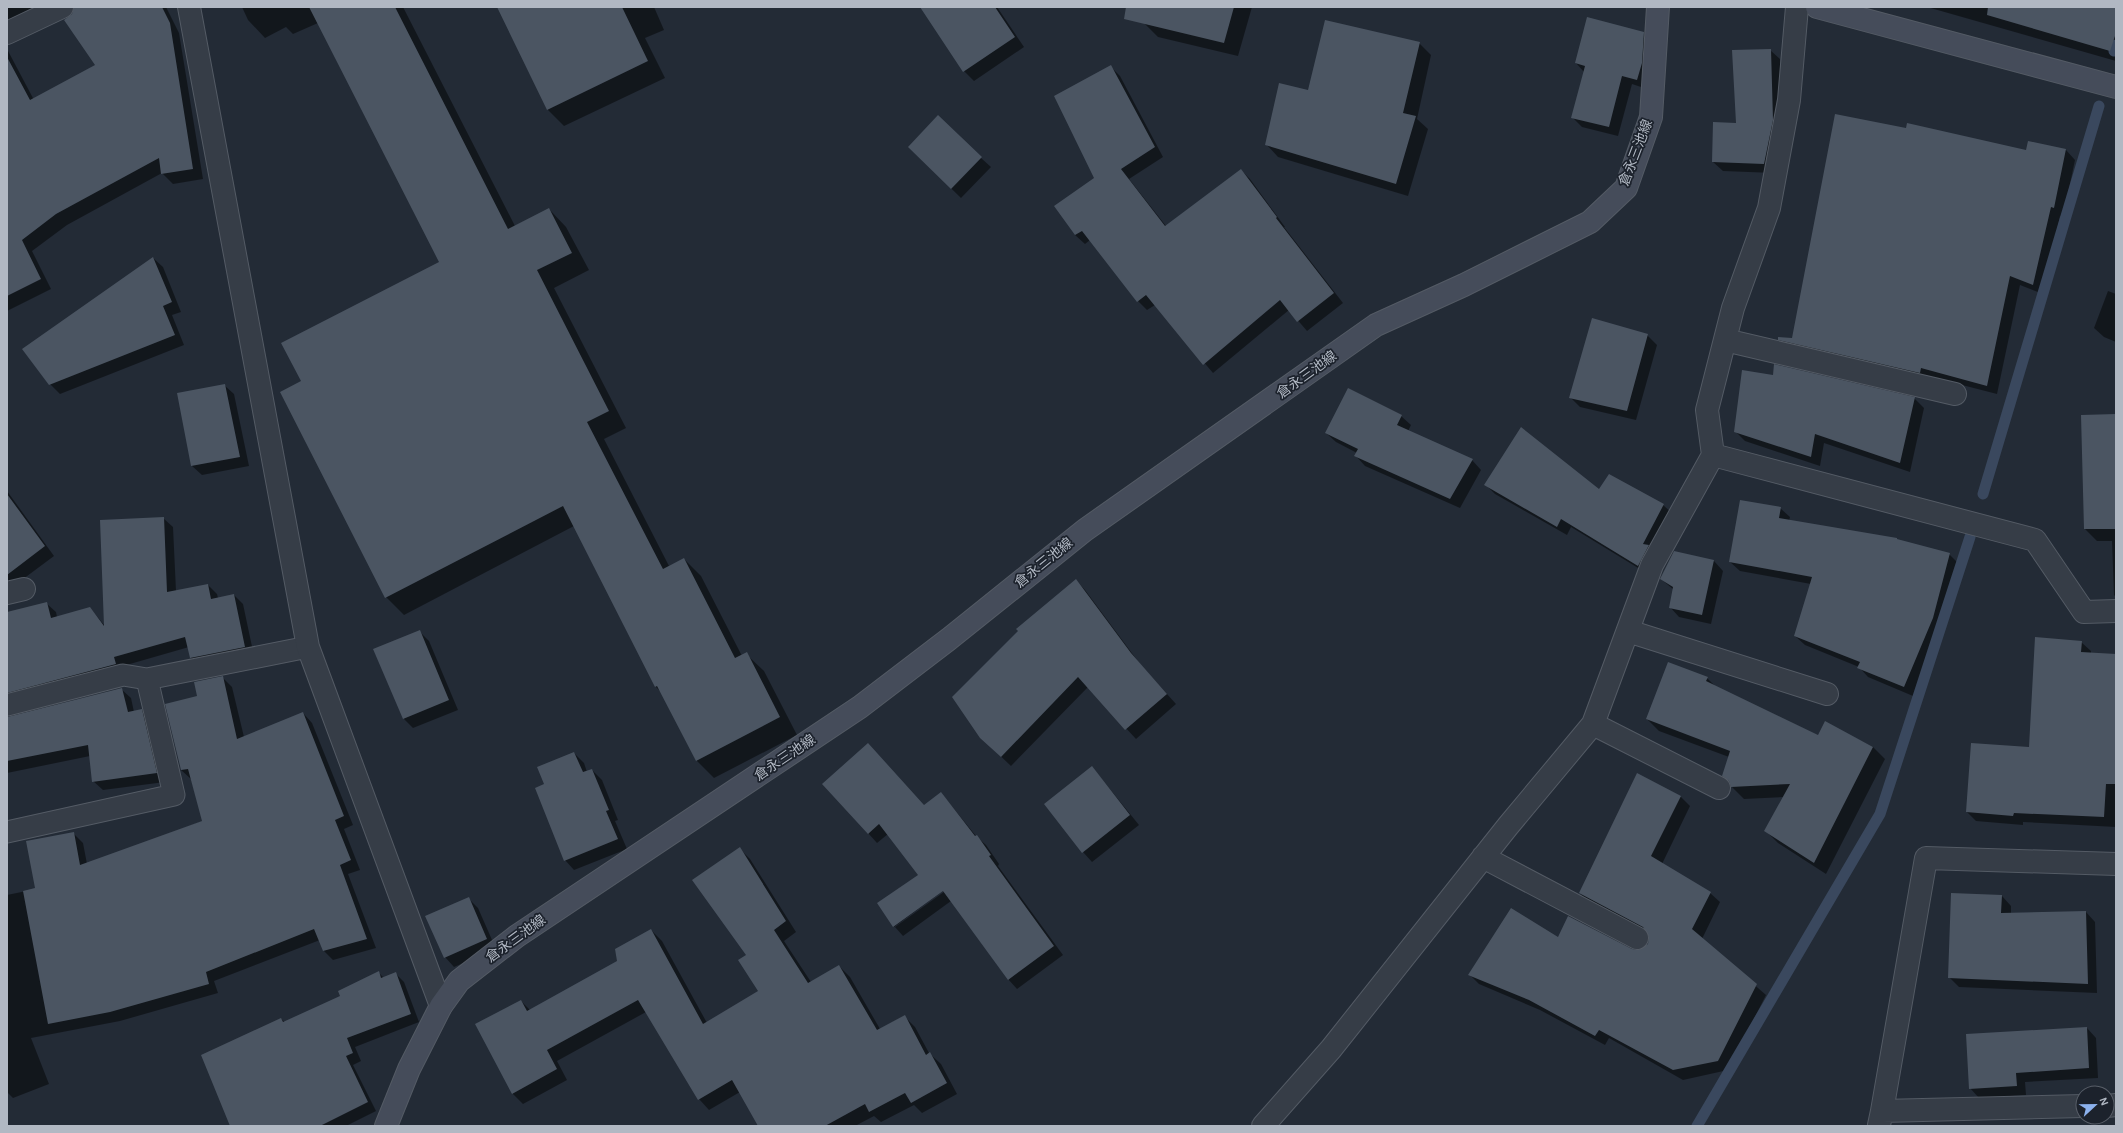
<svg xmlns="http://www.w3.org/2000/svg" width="2123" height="1133" font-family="'Alegreya Sans','Noto Sans JP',sans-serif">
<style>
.shadow{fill:#0007}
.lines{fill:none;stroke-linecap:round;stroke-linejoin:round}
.stream{stroke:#3a485e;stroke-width:11}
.building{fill:#4b5562}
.lane-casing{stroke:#545b65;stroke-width:23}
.street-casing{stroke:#545b65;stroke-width:24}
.secondary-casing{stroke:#545b65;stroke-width:24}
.lane{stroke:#363d47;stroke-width:21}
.street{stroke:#363d47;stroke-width:22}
.secondary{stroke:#454c5a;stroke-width:22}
.labels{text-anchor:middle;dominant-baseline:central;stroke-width:3.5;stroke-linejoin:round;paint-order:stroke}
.street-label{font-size:14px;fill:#b1b8c3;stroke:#1c222c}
</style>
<rect width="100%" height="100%" fill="#232b36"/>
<!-- shadow -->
<path class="shadow" d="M 7,7 L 45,7 L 7,24 Z
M 90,7 L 166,7 L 179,33 L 203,179 L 173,184 L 162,173 L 67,225 L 32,251 L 51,289 L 7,311 L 7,49 L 34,100 L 96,65 Z
M 242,7 L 403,7 L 515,226 L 549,209 L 566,227 L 589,270 L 554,288 L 626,428 L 604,439 L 669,566 L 684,559 L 701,576 L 742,656 L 746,654 L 764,671 L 797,735 L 714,778 L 696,760 L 661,692 L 656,687 L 574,526 L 404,615 L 386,597 L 302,382 L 440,262 L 318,23 L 293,34 L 286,27 L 265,38 L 248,20 Z
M 498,7 L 654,7 L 664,30 L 645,38 L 665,78 L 564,126 L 547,109 Z
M 921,7 L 997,7 L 1024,47 L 974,81 L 964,71 Z
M 1148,7 L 1252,7 L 1238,56 L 1158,37 L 1144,23 Z
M 1927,7 L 2116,7 L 2116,61 Z
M 1643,33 L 1653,43 L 1647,89 L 1632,84 L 1618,136 L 1582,127 L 1572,117 L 1584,72 L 1576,63 Z
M 1419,43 L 1431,55 L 1417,119 L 1428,129 L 1408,196 L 1278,157 L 1266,144 L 1309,91 Z
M 1770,50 L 1780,59 L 1782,130 L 1774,173 L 1723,171 L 1713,162 L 1737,124 Z
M 1111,67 L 1120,76 L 1163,157 L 1129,179 L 1166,226 L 1241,170 L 1250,179 L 1285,227 L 1284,227 L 1343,303 L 1307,331 L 1289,310 L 1213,373 L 1155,305 L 1147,310 L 1138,301 L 1090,240 L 1085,244 L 1075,235 L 1095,178 Z
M 909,147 L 981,158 L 991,167 L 961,198 Z
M 2066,150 L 2075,160 L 2063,217 L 2060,216 L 2043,294 L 2020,285 L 1997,394 L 1931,377 L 1789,349 L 1779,339 L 1792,339 L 2027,151 Z
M 153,258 L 163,267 L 181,312 L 172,315 L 184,345 L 60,394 L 50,384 Z
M 2108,291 L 2116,294 L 2116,342 L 2104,337 L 2094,328 Z
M 1647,335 L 1657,345 L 1636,420 L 1580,407 L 1570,397 Z
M 224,385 L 234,394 L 249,466 L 202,475 L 192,466 Z
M 1914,398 L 1924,408 L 1910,472 L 1824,443 L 1820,466 L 1745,441 L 1735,431 Z
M 2116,415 L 2116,597 L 2114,595 L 2112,541 L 2097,541 L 2085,529 L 2082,416 Z
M 1401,416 L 1411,425 L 1408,431 L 1472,460 L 1481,470 L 1460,508 L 1365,466 L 1356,456 L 1357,453 L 1336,442 L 1326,433 Z
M 1485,484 L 1599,490 L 1663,505 L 1673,514 L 1648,574 L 1571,527 L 1567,535 L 1495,494 Z
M 7,491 L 54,556 L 7,591 Z
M 1780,508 L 1790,517 L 1789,521 L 1899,541 L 1949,554 L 1959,564 L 1942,629 L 1913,696 L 1868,677 L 1859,667 L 1805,645 L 1795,636 L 1811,584 L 1740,571 L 1730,562 Z
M 163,518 L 173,527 L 176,591 L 208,585 L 217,594 L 218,598 L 234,595 L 243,604 L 254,656 L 200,667 L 191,658 L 189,647 L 123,666 L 7,707 L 7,613 L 46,603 L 56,612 L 57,617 L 90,608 L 105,626 Z
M 1714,561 L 1723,571 L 1711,624 L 1679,617 L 1670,607 L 1674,590 L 1661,579 Z
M 1076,580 L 1085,590 L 1140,664 L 1176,704 L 1136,739 L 1088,687 L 1011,766 L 991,747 Z
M 419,631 L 429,641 L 458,710 L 413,728 L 404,719 L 374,650 Z
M 2081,642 L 2091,651 L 2091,654 L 2116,655 L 2116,827 L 2023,822 L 2023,825 L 1976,821 L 1967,812 L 2029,748 Z
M 222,677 L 232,687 L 244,737 L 303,713 L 312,723 L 353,825 L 344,829 L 360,870 L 348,874 L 376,948 L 333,960 L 324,951 L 320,940 L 214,981 L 218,993 L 120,1021 L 31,1038 L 49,1084 L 13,1098 L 7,1092 L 7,895 L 36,889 L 73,833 L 83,843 L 87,864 L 203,821 L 191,779 L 181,770 L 198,697 Z
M 1707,678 L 1716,687 L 1819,736 L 1826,723 L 1873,747 L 1885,759 L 1826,874 L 1778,843 L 1766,831 L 1785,797 L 1744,799 L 1732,787 L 1729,757 L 1659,731 L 1647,719 Z
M 121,689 L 131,698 L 134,712 L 141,710 L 151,719 L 165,782 L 103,790 L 93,781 L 90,756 L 7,773 L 7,717 Z
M 574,753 L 584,763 L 587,772 L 592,770 L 602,780 L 618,820 L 615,821 L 627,849 L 574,870 L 565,860 L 545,785 Z
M 1092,767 L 1139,825 L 1092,862 L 1083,852 Z
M 1637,774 L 1681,797 L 1690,806 L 1662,864 L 1710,893 L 1720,902 L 1702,939 L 1766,995 L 1728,1070 L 1683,1080 L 1609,1038 L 1605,1045 L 1540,1010 L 1479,984 L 1470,975 L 1558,939 L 1638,951 L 1649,944 L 1650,937 L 1648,934 L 1589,903 L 1580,893 Z
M 824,784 L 924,806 L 941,793 L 976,836 L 986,845 L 999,864 L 998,866 L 1063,955 L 1017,989 L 1008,979 L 951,901 L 903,936 L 895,927 L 948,889 L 947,888 L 894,927 L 878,903 L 919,875 L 888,834 L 877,843 Z
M 740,849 L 750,859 L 796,932 L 784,941 L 811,982 L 839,966 L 850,977 L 880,1029 L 904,1016 L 915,1027 L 929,1053 L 941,1064 L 957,1094 L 922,1113 L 914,1105 L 881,1122 L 874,1116 L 855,1126 L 759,1126 L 740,1092 L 709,1110 L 699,1099 L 646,1012 L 557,1061 L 567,1080 L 523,1104 L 512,1093 L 521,1001 L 530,1010 L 618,962 L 651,930 L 662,941 L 707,1023 L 759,992 L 748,955 Z
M 2002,896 L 2011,906 L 2011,914 L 2086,912 L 2095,922 L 2097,993 L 1959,987 L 1949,977 Z
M 468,898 L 478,908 L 496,949 L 454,967 L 445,957 Z
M 379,973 L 384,978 L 396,974 L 404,982 L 419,1022 L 355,1047 L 361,1061 L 353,1065 L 376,1111 L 346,1126 L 231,1126 L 281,1019 L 285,1022 L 342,997 Z
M 2087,1028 L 2096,1038 L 2098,1078 L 2025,1082 L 2026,1095 L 1979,1098 L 1970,1088 Z"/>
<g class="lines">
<!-- stream -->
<path class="stream" d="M 2114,51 L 2116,45
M 1983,494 L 2099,106
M 1697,1126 L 1880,814 L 1970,537"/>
</g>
<!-- building -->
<path class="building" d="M 74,7 L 162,7 L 170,23 L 193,169 L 161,174 L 159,158 L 56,214 L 22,240 L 41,279 L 7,296 L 7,57 L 30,100 L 95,65 L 64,20 L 72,14 Z
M 309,7 L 395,7 L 508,229 L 549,208 L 572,253 L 537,270 L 609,411 L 587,422 L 663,569 L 684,558 L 735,658 L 747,652 L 780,717 L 696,761 L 657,686 L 655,687 L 563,506 L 385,598 L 280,392 L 301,381 L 281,343 L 439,262 Z
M 497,7 L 622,7 L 648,61 L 547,110 Z
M 920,7 L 995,7 L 1015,37 L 963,72 Z
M 1126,7 L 1234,7 L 1224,43 L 1124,19 Z
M 1988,7 L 2116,7 L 2116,33 L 2110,51 L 1987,15 Z
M 1587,17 L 1644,32 L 1642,63 L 1637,80 L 1622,76 L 1609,127 L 1571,118 L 1585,66 L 1575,63 Z
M 1325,20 L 1420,42 L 1403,113 L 1416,116 L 1396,184 L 1265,145 L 1279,83 L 1308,90 Z
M 1771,49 L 1773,120 L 1764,164 L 1712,162 L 1713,122 L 1736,123 L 1732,50 Z
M 1111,65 L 1155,147 L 1121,169 L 1165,226 L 1241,169 L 1277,217 L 1276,218 L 1334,293 L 1297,322 L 1280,300 L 1203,365 L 1146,295 L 1137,302 L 1082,231 L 1075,235 L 1054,206 L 1094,178 L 1054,96 Z
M 1835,114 L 1906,128 L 1907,123 L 2026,150 L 2028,141 L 2066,149 L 2054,208 L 2051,207 L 2033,285 L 2010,276 L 1987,386 L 1921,368 L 1920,373 L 1778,340 L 1778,337 L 1792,338 Z
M 938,115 L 982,157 L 951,189 L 908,147 Z
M 153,257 L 172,302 L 163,306 L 175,335 L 49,385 L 22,349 Z
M 1592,318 L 1648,334 L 1627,411 L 1569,398 Z
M 1774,364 L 1915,397 L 1900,463 L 1815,434 L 1811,457 L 1734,432 L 1742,370 L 1773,375 Z
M 225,384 L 240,457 L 191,466 L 177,393 Z
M 1348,388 L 1402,415 L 1397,425 L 1473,459 L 1450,499 L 1354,456 L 1358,449 L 1325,433 Z
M 2116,414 L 2116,529 L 2084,529 L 2081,415 Z
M 1521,427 L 1599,489 L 1609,474 L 1664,504 L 1643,544 L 1649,545 L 1638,566 L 1561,519 L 1557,527 L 1484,485 Z
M 7,494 L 45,546 L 7,575 Z
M 1740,500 L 1781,507 L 1779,518 L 1897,538 L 1897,539 L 1950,553 L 1933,618 L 1904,687 L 1857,668 L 1860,662 L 1794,636 L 1812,577 L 1729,562 Z
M 164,517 L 167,592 L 208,584 L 211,599 L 234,594 L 245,647 L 190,658 L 185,637 L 114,657 L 116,664 L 7,693 L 7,612 L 47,602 L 51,618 L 90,607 L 104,626 L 100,520 Z
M 1674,551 L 1714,560 L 1702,615 L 1669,608 L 1673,587 L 1660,579 Z
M 1076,579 L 1131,653 L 1167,694 L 1125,730 L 1078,677 L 1001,757 L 980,738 L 952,697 L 1018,631 L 1016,629 Z
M 420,630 L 449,700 L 403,719 L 373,649 Z
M 2035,637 L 2082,641 L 2081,652 L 2116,654 L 2116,784 L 2106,784 L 2104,817 L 2014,813 L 2013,816 L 1966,812 L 1971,743 L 2029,747 Z
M 1668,662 L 1708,677 L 1706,681 L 1818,735 L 1825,721 L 1873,747 L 1814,863 L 1764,831 L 1790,784 L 1731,787 L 1729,781 L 1722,776 L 1730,751 L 1646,719 Z
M 223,676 L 237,739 L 303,712 L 344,816 L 335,820 L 351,860 L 340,865 L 367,939 L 323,951 L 314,929 L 206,972 L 209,984 L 110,1012 L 48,1024 L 23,891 L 35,888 L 26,841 L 74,832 L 80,865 L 202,821 L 188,769 L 181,770 L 165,704 L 197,696 L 194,682 Z
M 122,688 L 128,712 L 142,709 L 157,773 L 92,782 L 88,745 L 7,761 L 7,717 Z
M 868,743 L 924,805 L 941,792 L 975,836 L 977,835 L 991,855 L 989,856 L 1054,946 L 1008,980 L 943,891 L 893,927 L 877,903 L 918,875 L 879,824 L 868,834 L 822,784 Z
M 574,752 L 583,772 L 592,769 L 609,810 L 606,811 L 618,839 L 564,861 L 535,788 L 544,784 L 537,767 Z
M 1092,766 L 1130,815 L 1082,853 L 1044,804 Z
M 1637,773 L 1681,796 L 1651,856 L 1711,892 L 1692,929 L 1757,984 L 1718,1061 L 1673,1070 L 1599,1030 L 1595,1036 L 1529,1000 L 1468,975 L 1511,908 L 1558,937 L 1568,916 L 1632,949 L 1638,950 L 1648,944 L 1649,937 L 1643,927 L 1579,893 Z
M 740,847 L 786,921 L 774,930 L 808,983 L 839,965 L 877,1030 L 905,1015 L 926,1055 L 930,1052 L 947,1083 L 911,1103 L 905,1093 L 869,1112 L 865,1104 L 825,1126 L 758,1126 L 732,1080 L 698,1100 L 638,1000 L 547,1050 L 557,1069 L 512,1094 L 475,1024 L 521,1000 L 527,1011 L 617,961 L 615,949 L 651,929 L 703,1024 L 758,991 L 738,960 L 746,955 L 692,880 Z
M 1951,893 L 2002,895 L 2001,913 L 2086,911 L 2088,984 L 1948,978 Z
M 469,897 L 487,939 L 444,958 L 425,916 Z
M 379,971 L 381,978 L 396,972 L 411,1014 L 347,1038 L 353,1053 L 346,1056 L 368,1102 L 320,1126 L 230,1126 L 201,1055 L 281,1018 L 283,1022 L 340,996 L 338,991 Z
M 2087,1027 L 2089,1068 L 2016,1073 L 2017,1086 L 1969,1089 L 1966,1034 Z"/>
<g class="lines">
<defs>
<path id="lane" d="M 7,705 L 123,675 L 147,679 L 308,647
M 7,832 L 174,795 L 147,679"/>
<path id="street" d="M 189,7 L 308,647 L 441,1006
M 7,33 L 62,7
M 1725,340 L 1955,394
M 1713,455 L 2035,540 L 2084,612 L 2116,611
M 7,593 L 24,589
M 1628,631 L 1827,694
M 1593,724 L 1719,788
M 1483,857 L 1637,938
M 2107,1106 L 2116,1105
M 1882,1111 L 1926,858 L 2116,864
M 1879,1125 L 1882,1111 L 2083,1106
M 1263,1126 L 1331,1049 L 1508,826 L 1593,724 L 1652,565 L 1713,455 L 1707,410 L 1733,308 L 1769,208 L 1789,100 L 1797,7"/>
<path id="secondary" d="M 1817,7 L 2116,87
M 386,1126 L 409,1069 L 441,1006 L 459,981 L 517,936 L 860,707 L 949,639 L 1085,530 L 1376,325 L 1464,285 L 1590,222 L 1626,188 L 1651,117 L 1658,7"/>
</defs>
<!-- lane casing -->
<use href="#lane" class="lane-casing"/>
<!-- street casing -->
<use href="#street" class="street-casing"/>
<!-- secondary casing -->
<use href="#secondary" class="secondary-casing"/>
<!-- lane -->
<use href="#lane" class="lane"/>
<!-- street -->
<use href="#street" class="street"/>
<!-- secondary -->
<use href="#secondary" class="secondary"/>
</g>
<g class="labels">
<!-- street labels -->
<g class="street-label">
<text transform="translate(1636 153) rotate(-69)">倉永三池線</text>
<text transform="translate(1307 375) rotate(-36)">倉永三池線</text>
<text transform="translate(1044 563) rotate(-39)">倉永三池線</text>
<text transform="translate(785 758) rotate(-34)">倉永三池線</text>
<text transform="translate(516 939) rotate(-36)">倉永三池線</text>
</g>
</g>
<!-- border -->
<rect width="2123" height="1133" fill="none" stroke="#b1b8c3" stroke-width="16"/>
<!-- north arrow -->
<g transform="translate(2095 1105) rotate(68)"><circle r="19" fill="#1c222c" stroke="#585e68"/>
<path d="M0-3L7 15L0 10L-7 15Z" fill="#8cb1ed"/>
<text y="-6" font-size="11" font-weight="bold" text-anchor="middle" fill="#b1b8c3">N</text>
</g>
</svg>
